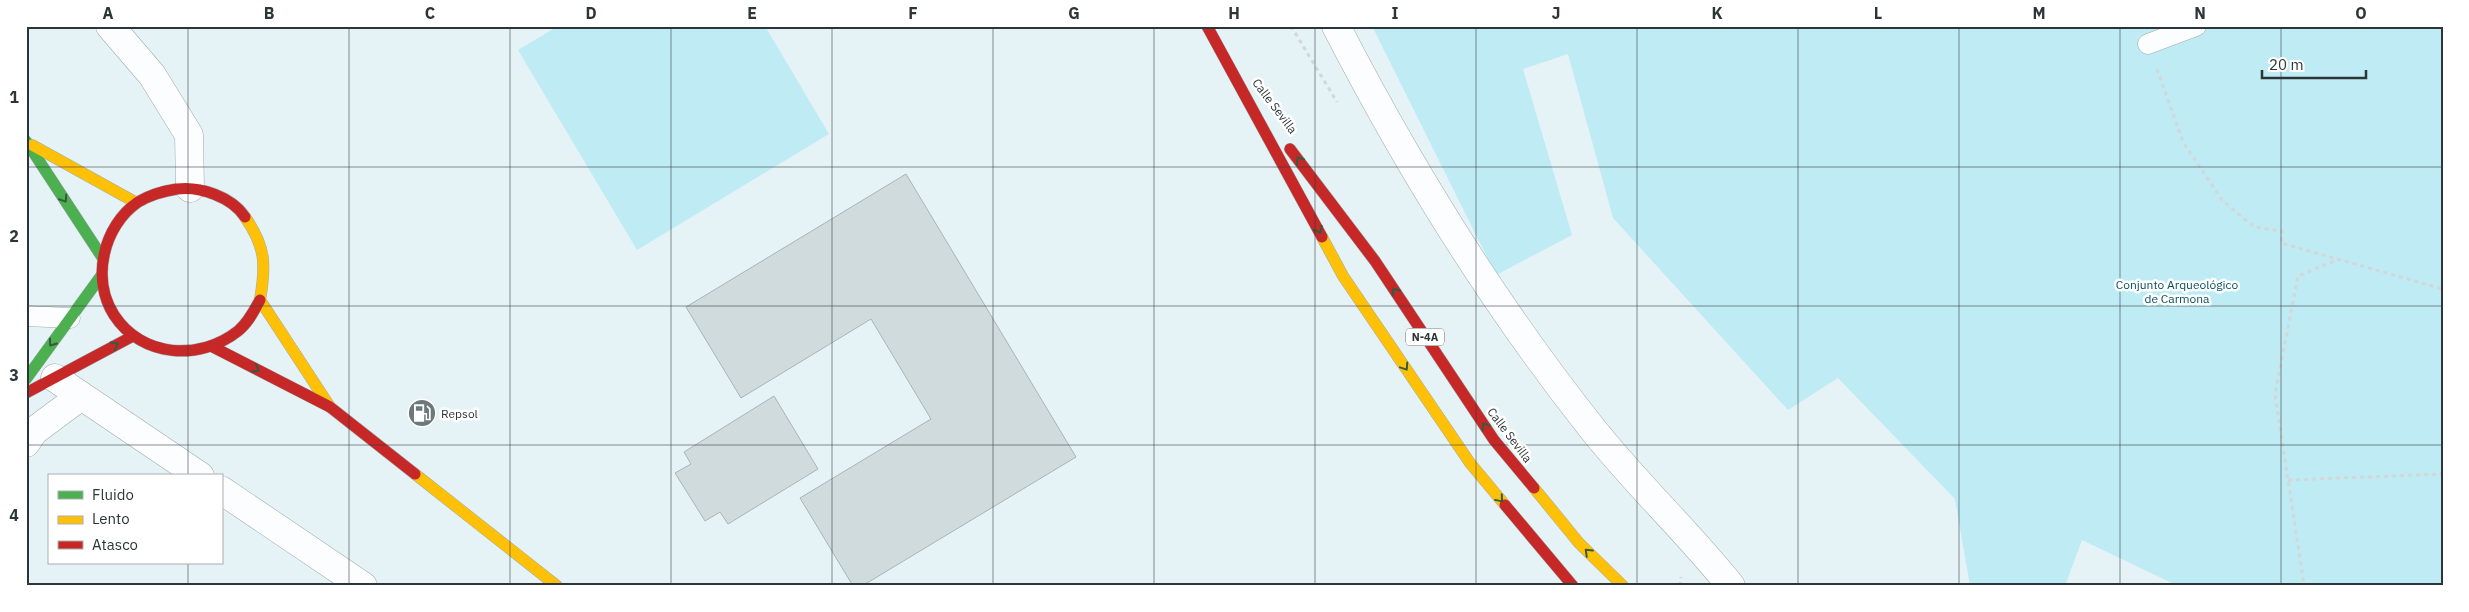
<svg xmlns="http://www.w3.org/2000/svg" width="2469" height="612" font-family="'IBM Plex Sans',sans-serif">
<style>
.green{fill:#bfebf4}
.building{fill:#d0dbdd;stroke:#aab4b7}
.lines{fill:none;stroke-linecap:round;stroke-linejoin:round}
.lane-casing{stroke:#a0abad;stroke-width:21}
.street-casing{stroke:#a0abad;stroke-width:29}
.fast-casing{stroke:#a0abad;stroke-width:12}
.slow-casing{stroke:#a0abad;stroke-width:12}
.jam-casing{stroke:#a0abad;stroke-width:12}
.path{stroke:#d3d7d7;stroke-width:3;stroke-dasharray:4 4;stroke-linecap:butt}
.lane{stroke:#fbfdfe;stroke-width:20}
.street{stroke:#fbfdfe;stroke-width:28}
.fast{stroke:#4caf50;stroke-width:11}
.slow{stroke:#ffc107;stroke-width:11}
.jam{stroke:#c62828;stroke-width:11}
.oneway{stroke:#365a3e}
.grid{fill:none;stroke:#2c3537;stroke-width:1;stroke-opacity:0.55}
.labels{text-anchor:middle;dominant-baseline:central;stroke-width:5;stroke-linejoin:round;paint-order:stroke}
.shield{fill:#fff;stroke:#6b7273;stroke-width:1}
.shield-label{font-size:11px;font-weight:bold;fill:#2c3537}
.street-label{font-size:12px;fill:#2c3537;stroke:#fff}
.park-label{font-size:12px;fill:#074f5b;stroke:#fff}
.poi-label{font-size:12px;fill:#2c3537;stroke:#fff;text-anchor:start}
.neatline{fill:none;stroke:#2c3537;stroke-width:2}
.grid-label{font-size:16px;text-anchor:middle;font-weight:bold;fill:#2c3537}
</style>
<rect width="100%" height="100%" fill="#e5f3f6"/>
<!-- green -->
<path class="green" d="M 558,26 L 765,26 L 829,134 L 637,250 L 518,50 Z
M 1372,26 L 2443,26 L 2443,586 L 2178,586 L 2082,540 L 2065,586 L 1970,586 L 1955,499 L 1838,378 L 1788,410 L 1613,218 L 1568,54 L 1523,69 L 1572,235 L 1496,275 Z"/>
<!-- building -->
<path class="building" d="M 906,174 L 1076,457 L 862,586 L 853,586 L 800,498 L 931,419 L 871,319 L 741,398 L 686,307 Z
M 774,396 L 818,469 L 728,524 L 720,512 L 705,521 L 675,473 L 691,464 L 684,452 Z"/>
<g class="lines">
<defs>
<path id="lane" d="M 2148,44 L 2196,26
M 26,316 L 70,318"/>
<path id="street" d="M 110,26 L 152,75 L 189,135 L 190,188
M 1336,26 C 1409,168 1492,302 1591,427 C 1635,483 1687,531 1731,586
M 55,378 L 200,476
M 26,443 L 34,431 L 81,396
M 221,490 L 363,586"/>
<path id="fast" d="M 26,141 L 102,257
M 26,379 L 101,276"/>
<path id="slow" d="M 32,145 L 135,202
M 245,217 C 266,247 266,265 260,300 L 330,407
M 1322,237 L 1343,276 L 1470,463 L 1505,505
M 415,474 L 557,586
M 1534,488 L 1579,543 L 1623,586"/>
<path id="jam" d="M 1207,26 L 1322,237
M 1290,149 L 1375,261 L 1494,440 L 1534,488
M 245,217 C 232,197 200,186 177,189 C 163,191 150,195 138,202 C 103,226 91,279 114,315 C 142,358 200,361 238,331 C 248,323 254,311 260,300
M 213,347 L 330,407 L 415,474
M 26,393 L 133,336
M 1505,505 L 1573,586"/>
</defs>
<!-- lane casing -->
<use href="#lane" class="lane-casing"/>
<!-- street casing -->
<use href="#street" class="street-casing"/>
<!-- fast casing -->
<use href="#fast" class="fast-casing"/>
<!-- slow casing -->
<use href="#slow" class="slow-casing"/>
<!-- jam casing -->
<use href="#jam" class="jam-casing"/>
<!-- path -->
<path class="path" d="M 1291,26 L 1337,102
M 2157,69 L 2183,142 L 2222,200 L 2254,227 L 2282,231 L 2281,243 L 2443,289
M 2288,480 L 2443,474
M 1680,586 L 1681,577
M 2308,586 L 2304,585 L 2275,394 L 2298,276 L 2337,260"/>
<!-- lane -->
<use href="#lane" class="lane"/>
<!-- street -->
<use href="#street" class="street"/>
<!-- fast -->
<use href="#fast" class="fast"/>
<!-- slow -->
<use href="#slow" class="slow"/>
<!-- jam -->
<use href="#jam" class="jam"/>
</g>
<!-- one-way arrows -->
<defs><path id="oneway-chevron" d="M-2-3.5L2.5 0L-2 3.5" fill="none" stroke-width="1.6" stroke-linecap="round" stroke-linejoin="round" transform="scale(1.25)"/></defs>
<g class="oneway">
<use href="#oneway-chevron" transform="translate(1299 160) rotate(-127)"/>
<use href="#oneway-chevron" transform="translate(64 199) rotate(57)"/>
<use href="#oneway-chevron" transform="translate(1319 230) rotate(62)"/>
<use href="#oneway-chevron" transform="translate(1395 291) rotate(-123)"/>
<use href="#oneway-chevron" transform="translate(52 343) rotate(126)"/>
<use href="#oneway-chevron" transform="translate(115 345) rotate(-28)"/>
<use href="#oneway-chevron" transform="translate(1405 367) rotate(56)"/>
<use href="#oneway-chevron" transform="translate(256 369) rotate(27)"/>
<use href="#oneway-chevron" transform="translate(1485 426) rotate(-123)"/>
<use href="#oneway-chevron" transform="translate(1500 499) rotate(50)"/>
<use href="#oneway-chevron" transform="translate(1588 552) rotate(-136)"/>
</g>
<!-- grid -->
<path class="grid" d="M 188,26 L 188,476M 349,26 L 349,586M 510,26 L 510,586M 671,26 L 671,586M 832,26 L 832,586M 993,26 L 993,586M 1154,26 L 1154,586M 1315,26 L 1315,586M 1476,26 L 1476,586M 1637,26 L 1637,586M 1798,26 L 1798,586M 1959,26 L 1959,586M 2120,26 L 2120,586M 2281,26 L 2281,586M 26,167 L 2443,167M 26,306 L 2443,306M 26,445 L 2443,445M 188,563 L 188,586"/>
<!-- icons -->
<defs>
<symbol id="fuel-disc" viewBox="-11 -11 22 22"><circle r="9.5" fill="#6d787a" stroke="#fff"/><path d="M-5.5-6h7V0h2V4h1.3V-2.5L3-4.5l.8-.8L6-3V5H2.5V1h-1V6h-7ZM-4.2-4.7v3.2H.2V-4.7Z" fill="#fff"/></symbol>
</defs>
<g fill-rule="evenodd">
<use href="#fuel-disc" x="406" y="397" width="32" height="32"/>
</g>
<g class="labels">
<!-- shield labels -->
<rect class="shield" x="1406" y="328.5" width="38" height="17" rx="4"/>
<g class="shield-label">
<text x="1425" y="337">N-4A</text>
</g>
<!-- street labels -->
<g class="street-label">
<text transform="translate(1275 106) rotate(53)">Calle Sevilla</text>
<text transform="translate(1510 435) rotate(53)">Calle Sevilla</text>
</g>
<!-- park labels -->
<g class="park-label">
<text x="2177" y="284">Conjunto Arqueológico<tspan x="2177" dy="14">de Carmona</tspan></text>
</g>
<!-- poi labels -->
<g class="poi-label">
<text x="441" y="413">Repsol</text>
</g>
</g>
<!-- border -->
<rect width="2469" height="612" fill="none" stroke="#ffffff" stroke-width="55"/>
<!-- legend -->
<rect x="48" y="474" width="175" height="90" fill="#ffffff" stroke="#abaeaf"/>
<rect x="58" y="491" width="25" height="8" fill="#4caf50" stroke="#abaeaf"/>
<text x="92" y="500" font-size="15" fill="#2c3537">Fluido</text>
<rect x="58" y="516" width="25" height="8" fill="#ffc107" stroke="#abaeaf"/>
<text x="92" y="524" font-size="15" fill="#2c3537">Lento</text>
<rect x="58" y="541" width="25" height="8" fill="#c62828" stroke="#abaeaf"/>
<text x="92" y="550" font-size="15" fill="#2c3537">Atasco</text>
<!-- scale -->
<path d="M2262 70v8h104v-8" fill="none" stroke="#2c3537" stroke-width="2.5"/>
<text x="2269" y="70" font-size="15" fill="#2c3537" stroke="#ffffff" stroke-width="4" paint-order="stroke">20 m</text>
<rect x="28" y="28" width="2414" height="556" class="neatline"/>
<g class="grid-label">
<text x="108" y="19">A</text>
<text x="269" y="19">B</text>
<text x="430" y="19">C</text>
<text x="591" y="19">D</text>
<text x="752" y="19">E</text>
<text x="913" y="19">F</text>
<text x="1074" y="19">G</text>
<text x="1234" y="19">H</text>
<text x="1395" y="19">I</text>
<text x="1556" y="19">J</text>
<text x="1717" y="19">K</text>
<text x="1878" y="19">L</text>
<text x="2039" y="19">M</text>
<text x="2200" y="19">N</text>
<text x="2361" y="19">O</text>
<text x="14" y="103">1</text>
<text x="14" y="242">2</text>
<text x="14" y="381">3</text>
<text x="14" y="521">4</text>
</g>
</svg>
